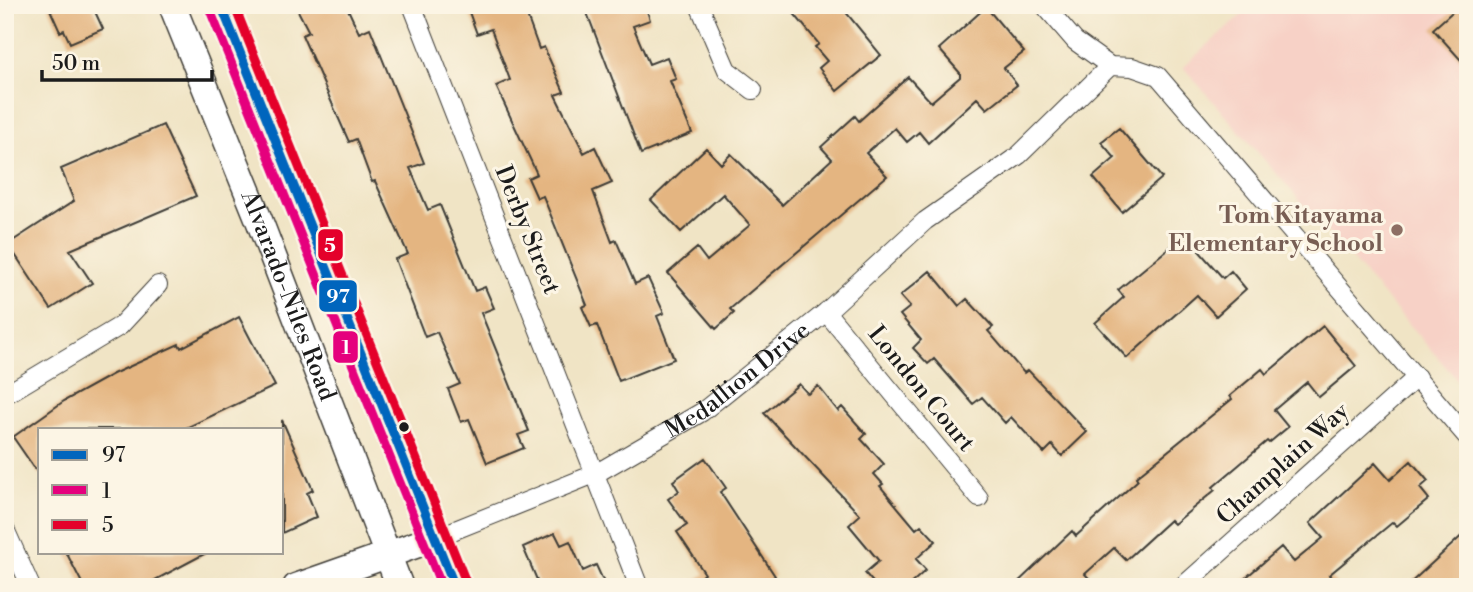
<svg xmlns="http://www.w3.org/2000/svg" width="1473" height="592" font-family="'Libre Bodoni',serif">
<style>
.built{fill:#f7d1c6}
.building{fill:#e4b581}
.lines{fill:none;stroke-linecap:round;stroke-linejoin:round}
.street-casing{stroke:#3c3a35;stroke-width:20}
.secondary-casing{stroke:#3c3a35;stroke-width:29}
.street{stroke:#fff;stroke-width:18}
.secondary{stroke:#fff;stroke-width:26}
.bus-1-casing{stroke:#fcf5e5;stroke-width:14}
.bus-2-casing{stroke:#fcf5e5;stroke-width:14}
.bus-3-casing{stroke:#fcf5e5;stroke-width:14}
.bus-1{stroke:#0065bd;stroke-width:9}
.bus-2{stroke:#e5007d;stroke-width:9}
.bus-3{stroke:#e4002b;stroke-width:9}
.education-dot{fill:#8d6e63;stroke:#fcf5e5;stroke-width:2.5}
.bus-dot{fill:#1c1c1c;stroke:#fcf5e5;stroke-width:2.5}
.labels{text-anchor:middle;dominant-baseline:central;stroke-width:6;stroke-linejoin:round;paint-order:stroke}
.education-label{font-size:24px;font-weight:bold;fill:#785e54;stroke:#fcf5e5;text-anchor:end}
.street-label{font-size:24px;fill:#1c1c1c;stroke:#fcf5e5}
.line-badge{stroke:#fcf5e5;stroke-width:2.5}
.badge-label{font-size:19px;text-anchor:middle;font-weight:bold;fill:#fff}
</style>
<rect width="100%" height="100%" fill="#fcf5e5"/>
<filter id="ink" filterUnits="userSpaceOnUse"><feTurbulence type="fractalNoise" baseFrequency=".0143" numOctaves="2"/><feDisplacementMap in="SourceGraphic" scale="14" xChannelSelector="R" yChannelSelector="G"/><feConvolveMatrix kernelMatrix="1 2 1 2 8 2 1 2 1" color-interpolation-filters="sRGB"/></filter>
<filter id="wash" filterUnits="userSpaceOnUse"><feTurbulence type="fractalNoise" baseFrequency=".00686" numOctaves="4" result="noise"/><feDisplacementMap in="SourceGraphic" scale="28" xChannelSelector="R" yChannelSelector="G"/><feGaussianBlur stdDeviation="1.57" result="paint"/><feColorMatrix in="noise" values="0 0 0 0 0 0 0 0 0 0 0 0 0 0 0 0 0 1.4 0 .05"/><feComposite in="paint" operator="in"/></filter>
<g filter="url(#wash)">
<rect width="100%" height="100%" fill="#f0e4c5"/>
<!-- built -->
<path class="built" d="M 1253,5 L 1468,5 L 1468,392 L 1183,67 Z"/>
<g id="blocks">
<!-- building -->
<path class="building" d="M 48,5 L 92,5 L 103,29 L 70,43 L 64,30 L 60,32 Z
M 295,5 L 346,5 L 359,33 L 370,28 L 424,163 L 410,168 L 428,210 L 440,205 L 475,291 L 485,287 L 494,308 L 481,313 L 529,431 L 518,435 L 524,448 L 487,463 L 469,419 L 461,422 L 448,389 L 460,384 L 437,332 L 425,337 L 395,259 L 408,254 L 375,181 L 372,182 L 356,139 L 349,142 L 302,35 L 309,32 Z
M 488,5 L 523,5 L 539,49 L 544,47 L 564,92 L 555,95 L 584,153 L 595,147 L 612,183 L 593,191 L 612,242 L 616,240 L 635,284 L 648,278 L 664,313 L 657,316 L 674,359 L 619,381 L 597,325 L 591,327 L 582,307 L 587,305 L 543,196 L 537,198 L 528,178 L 537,174 L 496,86 L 510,80 L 491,29 L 477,34 L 469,12 Z
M 584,5 L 645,5 L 650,20 L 633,26 L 649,64 L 667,57 L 676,79 L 670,81 L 692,133 L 641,154 Z
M 787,5 L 840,5 L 881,55 L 837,91 L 819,68 L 827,61 L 815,47 L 819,44 Z
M 1460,5 L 1468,5 L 1468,68 L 1433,29 Z
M 986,7 L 1024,52 L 1004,68 L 1017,85 L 987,109 L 977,98 L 928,143 L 919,132 L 907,142 L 895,128 L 866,153 L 887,176 L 730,309 L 734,313 L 716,329 L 668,273 L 697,248 L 707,261 L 750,225 L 723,194 L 681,232 L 651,200 L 706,148 L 721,164 L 731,154 L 782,205 L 832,159 L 821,147 L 855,116 L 859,121 L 908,77 L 931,102 L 960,77 L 960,73 L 939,49 Z
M 163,125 L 196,196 L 70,250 L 92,283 L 51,309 L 8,244 L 74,201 L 61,169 Z
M 1119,128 L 1162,178 L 1122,212 L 1093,177 L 1115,158 L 1101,142 Z
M 1185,235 L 1223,278 L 1231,271 L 1246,289 L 1216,316 L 1197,295 L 1127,358 L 1095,323 L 1124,297 L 1118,290 Z
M 930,271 L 959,306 L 967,299 L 993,327 L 988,331 L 1024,373 L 1028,370 L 1087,432 L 1062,456 L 1052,445 L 1044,453 L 1011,417 L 1005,423 L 982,397 L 973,404 L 934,359 L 928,364 L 913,348 L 921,340 L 900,315 L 910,307 L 900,296 Z
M 239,317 L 275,386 L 184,429 L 40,429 L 40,476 L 13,437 L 64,401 L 113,374 L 179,344 L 181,348 Z
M 1323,326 L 1356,366 L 1319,397 L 1307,382 L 1274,410 L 1288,427 L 1269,443 L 1267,441 L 1213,487 L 1215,490 L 1174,524 L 1170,520 L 1126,560 L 1114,548 L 1085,574 L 1097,587 L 1013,587 L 1072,531 L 1076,536 L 1138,480 L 1136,477 L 1232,399 L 1230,396 L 1262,369 L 1266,374 Z
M 799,384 L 808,394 L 818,386 L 838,411 L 842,407 L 866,434 L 861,439 L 884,464 L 874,474 L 883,484 L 880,486 L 916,529 L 921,525 L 936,541 L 916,559 L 926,570 L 907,587 L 877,587 L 865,573 L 879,561 L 849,525 L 860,515 L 764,413 Z
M 282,420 L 313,490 L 307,493 L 317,517 L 282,533 Z
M 705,458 L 726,488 L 720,492 L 775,576 L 758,587 L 684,587 L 705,574 L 677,532 L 687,525 L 668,499 L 679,491 L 673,481 Z
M 1411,461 L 1428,481 L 1420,488 L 1429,499 L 1397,526 L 1393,522 L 1329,575 L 1339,587 L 1235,587 L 1281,547 L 1294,562 L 1323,538 L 1310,523 L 1375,463 L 1390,480 Z
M 1468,530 L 1468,587 L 1406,587 Z
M 555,533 L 561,545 L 570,541 L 583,571 L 596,565 L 606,587 L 540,587 L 523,547 Z
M 66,552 L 208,552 L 142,587 L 84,587 Z"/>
</g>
</g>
<g filter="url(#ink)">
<use href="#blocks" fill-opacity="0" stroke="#3c3a35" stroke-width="2"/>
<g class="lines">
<defs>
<g id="street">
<path d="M 412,5 L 639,587"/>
<path d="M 699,5 L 727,70 L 753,90"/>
<path d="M 1044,5 L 1075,41 L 1110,66 L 1132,67 L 1158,76 L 1468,438"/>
<path d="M 826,312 L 979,498"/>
<path d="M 5,395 L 120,326 L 158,285"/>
<path d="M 5,529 L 31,587"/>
<path id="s1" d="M 435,538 L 597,473 L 702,412 L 826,312 L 925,221 L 1019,155 L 1110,66"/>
<path d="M 1182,587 L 1417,377"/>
</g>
<g id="secondary">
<path id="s2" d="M 172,5 L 259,220 L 400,587"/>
<path d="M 221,5 L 455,587"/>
<path d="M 296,587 L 435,538"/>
</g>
</defs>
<!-- street casing -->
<use href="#street" class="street-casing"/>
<!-- secondary casing -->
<use href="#secondary" class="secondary-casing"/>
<!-- street -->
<use href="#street" class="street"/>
<!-- secondary -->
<use href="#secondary" class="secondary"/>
<defs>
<path id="bus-1" d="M 221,5 L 455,587"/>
<path id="bus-2" d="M 210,10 L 442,587"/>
<path id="bus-3" d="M 234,5 L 466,582"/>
</defs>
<!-- bus-1 casing -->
<use href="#bus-1" class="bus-1-casing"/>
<!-- bus-2 casing -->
<use href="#bus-2" class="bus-2-casing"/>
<!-- bus-3 casing -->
<use href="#bus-3" class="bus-3-casing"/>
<!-- bus-1 -->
<use href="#bus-1" class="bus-1"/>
<!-- bus-2 -->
<use href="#bus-2" class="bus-2"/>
<!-- bus-3 -->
<use href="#bus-3" class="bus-3"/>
</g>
</g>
<!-- markers -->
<circle class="education-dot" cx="1397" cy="230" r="7"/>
<circle class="bus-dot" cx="404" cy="427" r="6"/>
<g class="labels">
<!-- education labels -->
<g class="education-label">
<text x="1383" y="216">Tom Kitayama<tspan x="1383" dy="28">Elementary School</tspan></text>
</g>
<!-- street labels -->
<g class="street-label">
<text transform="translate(527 230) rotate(68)">Derby Street</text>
<text stroke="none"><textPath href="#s2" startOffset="313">Alvarado-Niles Road</textPath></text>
<text stroke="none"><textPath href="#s1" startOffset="343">Medallion Drive</textPath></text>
<text transform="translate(921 389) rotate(51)">London Court</text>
<text transform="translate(1283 464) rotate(-42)">Champlain Way</text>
</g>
</g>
<g class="line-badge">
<rect x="317" y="228" width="27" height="34" rx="7" fill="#e4002b"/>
<rect x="318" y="279" width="40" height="34" rx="7" fill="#0065bd"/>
<rect x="332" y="330" width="27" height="34" rx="7" fill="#e5007d"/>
</g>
<g class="badge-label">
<text x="330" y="252">5</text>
<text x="338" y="303">97</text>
<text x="346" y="354">1</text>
</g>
<!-- margin -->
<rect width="1473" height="592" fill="none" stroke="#fcf5e5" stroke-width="28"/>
<!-- legend -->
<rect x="38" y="428" width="245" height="126" fill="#fcf5e5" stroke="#a29e95" stroke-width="2"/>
<rect x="52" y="450" width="35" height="10" fill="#0065bd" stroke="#a29e95" stroke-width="2"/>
<text x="102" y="462" font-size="21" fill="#1c1c1c">97</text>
<rect x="52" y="485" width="35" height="10" fill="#e5007d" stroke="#a29e95" stroke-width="2"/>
<text x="102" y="498" font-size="21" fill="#1c1c1c">1</text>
<rect x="52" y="520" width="35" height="10" fill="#e4002b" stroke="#a29e95" stroke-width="2"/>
<text x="102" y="532" font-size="21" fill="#1c1c1c">5</text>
<!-- scale -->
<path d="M42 70v10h170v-10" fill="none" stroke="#1c1c1c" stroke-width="3.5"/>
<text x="52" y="70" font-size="21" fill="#1c1c1c" stroke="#fcf5e5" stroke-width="5" paint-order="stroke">50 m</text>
</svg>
